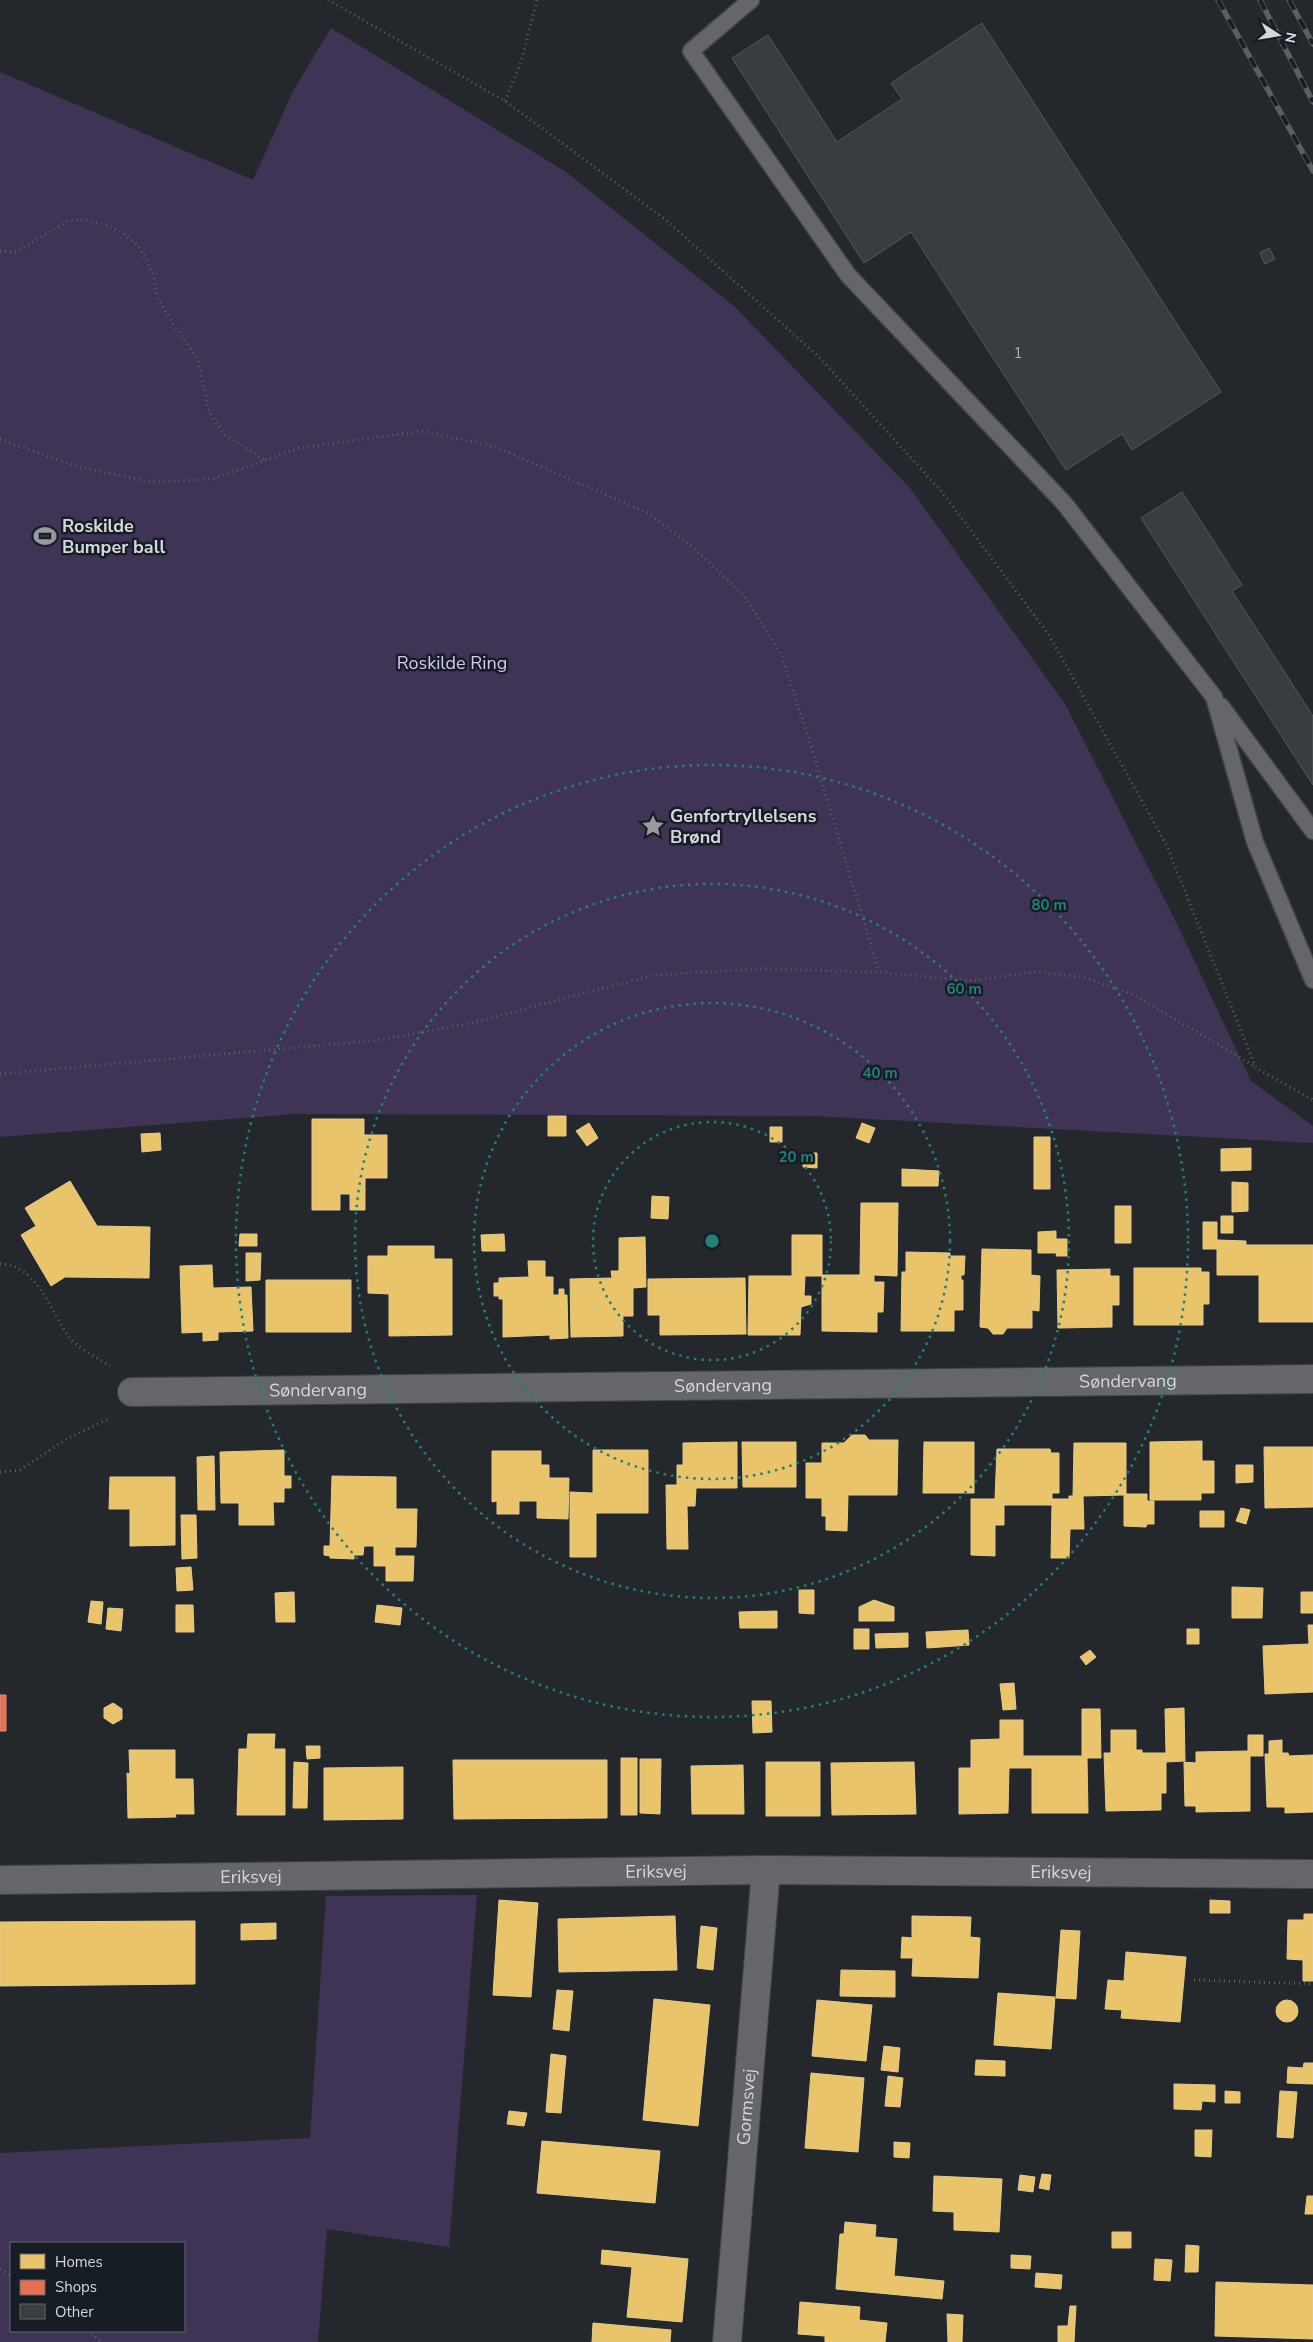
<svg xmlns="http://www.w3.org/2000/svg" width="1313" height="2342" font-family="'Nunito Sans',sans-serif">
<style>
.green{fill:#3f3456;fill-rule:evenodd}
.homes{fill:#e9c46a;stroke:#e3ca8c}
.shops{fill:#e76f51;stroke:#e18e7b}
.building{fill:#393d40;stroke:#54585b}
.lines{fill:none;stroke-linecap:round;stroke-linejoin:round}
.lane-casing{stroke:#414548;stroke-width:19}
.street-casing{stroke:#414548;stroke-width:30}
.path{stroke:#5d5f62;stroke-width:3;stroke-dasharray:1 4;stroke-linecap:butt}
.lane{stroke:#646669;stroke-width:16}
.street{stroke:#646669;stroke-width:28}
.rail-casing{stroke:#5b5f62;stroke-width:5.5}
.rail{stroke:#171d25;stroke-width:4;stroke-dasharray:11;stroke-linecap:butt}
.ring{fill:none;stroke:#238079;stroke-width:2.5;stroke-dasharray:2.5 5}
.labels{text-anchor:middle;dominant-baseline:central;stroke-width:5;stroke-linejoin:round;paint-order:stroke}
.number-label{font-size:15px;fill:#adb1b6}
.poi-label{font-size:18px;font-weight:bold;fill:#d4d8dd;stroke:#171d25;text-anchor:start}
.park-label{font-size:18px;fill:#d5c7f9;stroke:#171d25}
.street-label{font-size:18px;fill:#d4d8dd;stroke:#171d25}
.centre{fill:#238079;stroke:#171d25;stroke-width:2.5}
.ring-label{font-size:15px;text-anchor:middle;font-weight:bold;fill:#238079;stroke:#171d25;stroke-width:5;stroke-linejoin:round;paint-order:stroke}
</style>
<rect width="100%" height="100%" fill="#24282c"/>
<!-- green -->
<path class="green" d="M 331,28 L 566,172 L 735,307 L 910,488 L 1065,704 L 1176,922 L 1251,1081 L 1313,1126 L 1313,1143 L 815,1116 L 294,1114 L 0,1137 L 0,72 L 253,180 L 293,91 Z
M 477,1895 L 449,2247 L 327,2229 L 318,2342 L 0,2342 L 0,2153 L 310,2138 L 326,1896 ZM 11,2243 L 184,2243 L 184,2331 L 11,2331 Z"/>
<!-- homes -->
<path class="homes" d="M 548,1116 L 566,1116 L 566,1136 L 548,1136 Z
M 312,1119 L 364,1119 L 364,1135 L 387,1135 L 387,1178 L 365,1178 L 365,1210 L 350,1210 L 350,1194 L 340,1194 L 340,1210 L 312,1210 Z
M 589,1123 L 598,1138 L 587,1146 L 576,1131 Z
M 862,1123 L 875,1128 L 869,1143 L 856,1138 Z
M 770,1127 L 782,1127 L 782,1142 L 770,1142 Z
M 160,1133 L 161,1150 L 142,1152 L 141,1134 Z
M 1034,1137 L 1050,1137 L 1050,1189 L 1034,1189 Z
M 1251,1148 L 1251,1170 L 1221,1171 L 1221,1149 Z
M 803,1153 L 817,1153 L 817,1168 L 803,1167 Z
M 902,1169 L 939,1171 L 938,1186 L 902,1186 Z
M 70,1181 L 97,1226 L 150,1227 L 149,1278 L 65,1277 L 51,1286 L 21,1235 L 36,1226 L 25,1208 Z
M 1232,1182 L 1248,1183 L 1248,1211 L 1232,1212 Z
M 652,1196 L 669,1197 L 668,1219 L 651,1218 Z
M 861,1203 L 898,1203 L 897,1276 L 874,1275 L 874,1282 L 884,1282 L 883,1312 L 877,1312 L 877,1332 L 822,1331 L 822,1275 L 860,1275 Z
M 1115,1206 L 1131,1206 L 1131,1243 L 1115,1243 Z
M 1221,1216 L 1233,1216 L 1233,1233 L 1221,1233 Z
M 1203,1222 L 1217,1222 L 1217,1240 L 1246,1241 L 1246,1245 L 1313,1245 L 1313,1322 L 1259,1322 L 1259,1275 L 1217,1275 L 1217,1249 L 1203,1249 Z
M 1056,1231 L 1056,1239 L 1067,1239 L 1067,1256 L 1056,1256 L 1057,1253 L 1038,1253 L 1038,1232 Z
M 240,1234 L 257,1234 L 257,1246 L 239,1246 Z
M 504,1234 L 505,1251 L 482,1251 L 481,1235 Z
M 792,1235 L 822,1235 L 822,1276 L 805,1276 L 804,1296 L 811,1296 L 811,1304 L 801,1307 L 800,1335 L 748,1335 L 749,1276 L 792,1276 Z
M 645,1237 L 646,1287 L 633,1288 L 633,1316 L 623,1316 L 623,1336 L 571,1337 L 570,1279 L 612,1278 L 611,1271 L 619,1271 L 619,1238 Z
M 388,1246 L 434,1246 L 434,1259 L 452,1259 L 452,1335 L 389,1336 L 389,1294 L 368,1293 L 368,1256 L 388,1256 Z
M 982,1249 L 1031,1250 L 1031,1275 L 1040,1276 L 1039,1311 L 1032,1310 L 1032,1328 L 1007,1328 L 1003,1334 L 993,1334 L 988,1328 L 980,1327 Z
M 906,1252 L 950,1253 L 950,1256 L 965,1256 L 964,1275 L 961,1275 L 961,1280 L 963,1280 L 963,1310 L 954,1310 L 954,1331 L 901,1331 L 902,1272 L 906,1272 Z
M 246,1253 L 261,1253 L 260,1280 L 246,1281 Z
M 528,1261 L 545,1261 L 545,1277 L 553,1277 L 553,1295 L 559,1295 L 559,1289 L 564,1289 L 564,1295 L 567,1295 L 568,1338 L 550,1339 L 550,1335 L 503,1337 L 503,1299 L 499,1299 L 499,1296 L 494,1296 L 494,1283 L 499,1283 L 499,1278 L 529,1277 Z
M 212,1265 L 213,1288 L 251,1287 L 253,1331 L 218,1332 L 218,1340 L 203,1341 L 203,1332 L 182,1333 L 180,1266 Z
M 1134,1268 L 1201,1268 L 1201,1272 L 1209,1272 L 1209,1304 L 1203,1304 L 1203,1325 L 1134,1325 Z
M 1110,1269 L 1110,1276 L 1119,1276 L 1119,1305 L 1112,1305 L 1112,1327 L 1058,1328 L 1057,1270 Z
M 745,1278 L 746,1334 L 660,1335 L 660,1315 L 648,1315 L 648,1279 Z
M 266,1280 L 351,1280 L 351,1332 L 266,1332 Z
M 852,1435 L 865,1435 L 869,1440 L 898,1440 L 897,1495 L 848,1495 L 847,1531 L 826,1530 L 826,1516 L 822,1516 L 822,1498 L 806,1498 L 806,1463 L 822,1463 L 822,1443 L 844,1443 Z
M 1202,1441 L 1202,1461 L 1214,1461 L 1214,1493 L 1201,1493 L 1201,1500 L 1150,1500 L 1150,1442 Z
M 737,1442 L 737,1488 L 696,1488 L 695,1506 L 687,1506 L 688,1549 L 667,1549 L 666,1485 L 677,1485 L 677,1465 L 683,1465 L 683,1443 Z
M 742,1442 L 796,1442 L 796,1487 L 743,1487 Z
M 924,1442 L 974,1442 L 974,1493 L 923,1493 Z
M 1074,1443 L 1126,1443 L 1126,1494 L 1147,1494 L 1147,1501 L 1154,1501 L 1154,1524 L 1147,1524 L 1146,1527 L 1124,1526 L 1124,1495 L 1083,1496 L 1084,1529 L 1070,1529 L 1069,1558 L 1051,1558 L 1052,1505 L 1004,1505 L 1004,1525 L 995,1525 L 995,1556 L 971,1555 L 971,1499 L 995,1499 L 997,1449 L 1050,1449 L 1051,1453 L 1059,1453 L 1059,1493 L 1052,1493 L 1052,1499 L 1069,1499 L 1069,1496 L 1073,1496 Z
M 1264,1447 L 1313,1447 L 1313,1507 L 1265,1508 Z
M 284,1450 L 284,1476 L 291,1476 L 291,1488 L 284,1488 L 284,1502 L 273,1502 L 274,1525 L 239,1525 L 239,1503 L 221,1503 L 220,1452 Z
M 593,1450 L 648,1450 L 648,1513 L 596,1513 L 596,1557 L 570,1557 L 570,1492 L 593,1493 Z
M 492,1451 L 541,1451 L 541,1465 L 549,1465 L 549,1478 L 569,1478 L 568,1519 L 537,1518 L 537,1501 L 519,1501 L 519,1514 L 497,1514 L 497,1501 L 492,1502 Z
M 214,1456 L 215,1510 L 198,1510 L 197,1457 Z
M 1236,1465 L 1253,1465 L 1253,1482 L 1236,1483 Z
M 332,1476 L 396,1477 L 396,1509 L 417,1509 L 416,1547 L 395,1547 L 395,1556 L 414,1556 L 413,1581 L 386,1581 L 386,1566 L 374,1566 L 374,1546 L 364,1546 L 363,1555 L 354,1555 L 354,1559 L 330,1558 L 330,1556 L 324,1555 L 324,1546 L 330,1546 Z
M 110,1477 L 175,1477 L 175,1545 L 130,1546 L 130,1509 L 109,1509 Z
M 1241,1508 L 1250,1510 L 1246,1524 L 1236,1521 Z
M 1200,1511 L 1224,1511 L 1224,1527 L 1200,1527 Z
M 181,1515 L 196,1515 L 197,1558 L 182,1559 Z
M 191,1567 L 193,1590 L 177,1591 L 176,1568 Z
M 1232,1587 L 1263,1588 L 1262,1618 L 1232,1618 Z
M 799,1590 L 814,1590 L 814,1614 L 799,1613 Z
M 294,1592 L 295,1622 L 276,1622 L 275,1593 Z
M 1301,1592 L 1313,1592 L 1313,1613 L 1301,1613 Z
M 874,1600 L 894,1607 L 894,1621 L 859,1621 L 859,1607 Z
M 91,1601 L 103,1602 L 101,1624 L 88,1622 Z
M 176,1605 L 193,1605 L 194,1632 L 176,1632 Z
M 377,1605 L 402,1608 L 400,1625 L 375,1622 Z
M 108,1608 L 123,1609 L 121,1631 L 106,1629 Z
M 777,1611 L 777,1628 L 740,1628 L 739,1612 Z
M 1308,1625 L 1313,1625 L 1313,1692 L 1265,1694 L 1263,1646 L 1309,1644 Z
M 854,1629 L 869,1629 L 869,1649 L 854,1649 Z
M 1187,1629 L 1199,1629 L 1199,1644 L 1187,1644 Z
M 968,1630 L 969,1645 L 927,1648 L 926,1632 Z
M 908,1633 L 908,1647 L 876,1648 L 875,1634 Z
M 1090,1650 L 1096,1657 L 1086,1665 L 1080,1657 Z
M 1014,1683 L 1016,1709 L 1003,1710 L 1000,1684 Z
M 752,1701 L 771,1701 L 772,1732 L 753,1733 Z
M 113,1703 L 122,1709 L 122,1719 L 113,1724 L 104,1718 L 104,1708 Z
M 1184,1708 L 1185,1761 L 1166,1762 L 1166,1793 L 1161,1793 L 1161,1810 L 1106,1811 L 1104,1753 L 1111,1753 L 1111,1730 L 1136,1730 L 1136,1750 L 1142,1750 L 1142,1753 L 1166,1753 L 1165,1709 Z
M 1082,1709 L 1100,1709 L 1101,1758 L 1087,1758 L 1088,1813 L 1032,1813 L 1032,1768 L 1009,1768 L 1008,1813 L 959,1814 L 959,1768 L 971,1768 L 971,1740 L 1000,1739 L 1000,1720 L 1023,1720 L 1023,1756 L 1082,1756 Z
M 248,1734 L 275,1734 L 274,1749 L 285,1749 L 285,1815 L 237,1815 L 239,1749 L 247,1749 Z
M 1248,1735 L 1263,1735 L 1263,1756 L 1250,1756 L 1250,1811 L 1196,1812 L 1196,1806 L 1185,1806 L 1184,1762 L 1196,1763 L 1196,1752 L 1248,1751 Z
M 1282,1740 L 1282,1753 L 1288,1753 L 1289,1756 L 1313,1755 L 1313,1812 L 1285,1813 L 1285,1807 L 1267,1807 L 1265,1754 L 1269,1754 L 1269,1741 Z
M 306,1746 L 320,1746 L 320,1758 L 307,1759 Z
M 129,1750 L 175,1750 L 175,1779 L 193,1779 L 194,1814 L 175,1814 L 176,1817 L 128,1818 L 127,1773 L 130,1774 Z
M 621,1758 L 637,1758 L 637,1815 L 621,1815 Z
M 640,1759 L 661,1759 L 660,1814 L 640,1813 Z
M 453,1760 L 607,1760 L 607,1818 L 454,1819 Z
M 294,1762 L 308,1763 L 307,1808 L 293,1808 Z
M 766,1762 L 820,1762 L 820,1816 L 766,1816 Z
M 914,1762 L 916,1814 L 832,1815 L 831,1763 Z
M 743,1765 L 744,1814 L 692,1814 L 691,1766 Z
M 403,1767 L 403,1819 L 324,1820 L 324,1768 Z
M 499,1900 L 538,1903 L 531,1997 L 493,1995 Z
M 1210,1900 L 1230,1901 L 1230,1913 L 1210,1913 Z
M 1304,1914 L 1313,1914 L 1313,1981 L 1303,1981 L 1303,1960 L 1287,1959 L 1288,1920 L 1304,1920 Z
M 675,1916 L 677,1970 L 559,1972 L 558,1919 Z
M 912,1916 L 971,1917 L 970,1937 L 980,1938 L 978,1978 L 912,1976 L 913,1958 L 901,1958 L 902,1937 L 912,1938 Z
M 195,1921 L 195,1984 L 0,1986 L 0,1922 Z
M 276,1923 L 276,1939 L 241,1940 L 241,1924 Z
M 701,1926 L 717,1928 L 713,1970 L 697,1968 Z
M 1061,1930 L 1080,1931 L 1076,1999 L 1056,1998 Z
M 1126,1952 L 1186,1957 L 1180,2022 L 1121,2018 L 1122,2010 L 1105,2009 L 1108,1980 L 1124,1981 Z
M 841,1970 L 895,1971 L 895,1997 L 840,1996 Z
M 557,1990 L 573,1991 L 569,2031 L 553,2029 Z
M 998,1993 L 1055,1997 L 1051,2049 L 994,2045 Z
M 654,1999 L 710,2005 L 698,2126 L 643,2120 Z
M 817,2000 L 872,2005 L 866,2061 L 812,2056 Z
M1276 2011a11 11 0 1 1 22 0a11 11 0 1 1-22 0Z
M 884,2046 L 900,2048 L 898,2072 L 881,2070 Z
M 551,2054 L 566,2056 L 561,2113 L 546,2112 Z
M 976,2060 L 1005,2061 L 1005,2076 L 975,2075 Z
M 1304,2063 L 1313,2063 L 1313,2084 L 1287,2083 L 1288,2067 L 1303,2068 Z
M 811,2073 L 864,2078 L 858,2152 L 805,2148 Z
M 888,2076 L 903,2078 L 900,2107 L 885,2106 Z
M 1174,2084 L 1215,2085 L 1215,2102 L 1202,2101 L 1201,2110 L 1174,2109 Z
M 1225,2091 L 1240,2092 L 1240,2103 L 1225,2103 Z
M 1280,2091 L 1297,2092 L 1293,2138 L 1277,2137 Z
M 509,2111 L 527,2113 L 524,2126 L 507,2124 Z
M 1195,2130 L 1212,2130 L 1211,2157 L 1195,2156 Z
M 542,2141 L 660,2151 L 655,2203 L 537,2193 Z
M 894,2142 L 910,2143 L 909,2158 L 894,2157 Z
M 1042,2174 L 1051,2175 L 1049,2190 L 1039,2188 Z
M 1020,2175 L 1035,2177 L 1033,2192 L 1018,2190 Z
M 934,2176 L 1002,2179 L 999,2232 L 954,2230 L 954,2212 L 933,2211 Z
M 1307,2196 L 1313,2196 L 1313,2214 L 1305,2214 Z
M 845,2222 L 876,2225 L 875,2237 L 897,2239 L 894,2276 L 944,2281 L 942,2299 L 836,2289 L 840,2234 L 844,2234 Z
M 1112,2232 L 1131,2232 L 1131,2248 L 1112,2248 Z
M 1186,2245 L 1199,2246 L 1198,2272 L 1185,2272 Z
M 602,2250 L 688,2259 L 682,2322 L 627,2317 L 632,2267 L 601,2264 Z
M 1011,2255 L 1031,2256 L 1030,2269 L 1011,2268 Z
M 1155,2259 L 1172,2260 L 1170,2281 L 1154,2280 Z
M 1036,2273 L 1062,2275 L 1061,2289 L 1035,2287 Z
M 1216,2282 L 1313,2285 L 1313,2339 L 1215,2336 Z
M 800,2302 L 860,2307 L 859,2320 L 887,2323 L 885,2342 L 825,2342 L 825,2336 L 798,2334 Z
M 1070,2306 L 1076,2306 L 1074,2342 L 1058,2342 L 1058,2326 L 1068,2326 Z
M 947,2314 L 963,2315 L 962,2342 L 948,2342 Z
M 593,2323 L 671,2330 L 670,2342 L 592,2342 Z"/>
<!-- shops -->
<path class="shops" d="M 0,1695 L 6,1695 L 6,1731 L 0,1731 Z"/>
<!-- building -->
<path class="building" d="M 982,23 L 1221,392 L 1132,450 L 1122,434 L 1066,470 L 911,232 L 864,263 L 732,58 L 768,35 L 837,142 L 902,99 L 891,83 Z
M 1269,248 L 1275,259 L 1265,264 L 1260,253 Z
M 1182,492 L 1242,585 L 1232,591 L 1313,716 L 1313,785 L 1141,518 Z"/>
<g class="lines">
<defs>
<path id="lane" d="M 751,0 L 691,51 L 848,275 L 1064,503 L 1214,697 L 1255,842 L 1313,980
M 1221,706 L 1313,831"/>
<g id="street">
<path id="s1" d="M 132,1392 L 1313,1379"/>
<path id="s2" d="M 0,1880 L 766,1870 L 1313,1874"/>
<path id="s3" d="M 727,2342 L 766,1870"/>
</g>
</defs>
<!-- lane casing -->
<use href="#lane" class="lane-casing"/>
<!-- street casing -->
<use href="#street" class="street-casing"/>
<!-- path -->
<path class="path" d="M 328,0 L 505,101 L 666,220 L 819,357 L 943,493 L 1049,635 L 1166,844 L 1256,1068 L 1313,1100
M 505,101 L 521,62 L 537,0
M 0,251 L 16,252 L 68,221 L 86,220 L 105,225 L 123,233 L 138,246 L 148,262 L 154,278 L 157,296 L 173,324 L 198,359 L 209,412 L 225,435 L 265,460
M 0,439 L 75,466 L 151,482 L 213,479 L 299,448 L 423,431 L 496,447 L 648,513 L 694,548 L 746,598 L 781,654 L 804,723 L 879,972
M 0,1074 L 380,1040 L 471,1023 L 654,975 L 762,969 L 879,972 L 969,981 L 1035,972 L 1083,977 L 1134,995 L 1256,1067
M 0,1264 C 38,1265 50,1311 69,1337 C 76,1347 99,1359 110,1366
M 0,1472 L 20,1470 L 65,1440 L 110,1418
M 1194,1980 L 1313,1984
M 0,2269 L 11,2276
M 87,2331 L 102,2342"/>
<!-- lane -->
<use href="#lane" class="lane"/>
<!-- street -->
<use href="#street" class="street"/>
<defs>
<path id="rail" d="M 1218,0 L 1313,171
M 1260,0 L 1313,102
M 1289,0 L 1313,44"/>
</defs>
<!-- rail casing -->
<use href="#rail" class="rail-casing"/>
<!-- rail -->
<use href="#rail" class="rail"/>
</g>
<!-- distance rings -->
<g class="ring">
<circle cx="712" cy="1241" r="119"/>
<circle cx="712" cy="1241" r="238"/>
<circle cx="712" cy="1241" r="357"/>
<circle cx="712" cy="1241" r="476"/>
</g>
<!-- icons -->
<defs>
<symbol id="stadium-bare" viewBox="-9 -9 18 18"><path d="M0-5a6.5 5 0 1 0 0 10a6.5 5 0 1 0 0-10ZM-3.5-1.8h7v3.6h-7Z" fill="#969a9f" stroke="#171d25" stroke-width="2.5" paint-order="stroke"/></symbol>
<symbol id="sight-bare" viewBox="-9 -9 18 18"><path d="M0-6L1.8-2.2L6-1.7L2.9 1.2L3.7 5.4L0 3.3L-3.7 5.4L-2.9 1.2L-6-1.7L-1.8-2.2Z" fill="#969a9f" stroke="#171d25" stroke-width="2.5" paint-order="stroke"/></symbol>
</defs>
<g fill-rule="evenodd">
<use href="#stadium-bare" x="29" y="520" width="32" height="32"/>
<use href="#sight-bare" x="637" y="810" width="32" height="32"/>
</g>
<g class="labels">
<!-- number labels -->
<g class="number-label">
<text x="1018" y="353">1</text>
</g>
<!-- poi labels -->
<g class="poi-label">
<text x="62" y="526">Roskilde<tspan x="62" dy="21">Bumper ball</tspan></text>
<text x="670" y="816">Genfortryllelsens<tspan x="670" dy="21">Brønd</tspan></text>
</g>
<!-- park labels -->
<g class="park-label">
<text x="452" y="663">Roskilde Ring</text>
</g>
<!-- street labels -->
<g class="street-label">
<text stroke="none"><textPath href="#s1" startOffset="996">Søndervang</textPath></text>
<text stroke="none"><textPath href="#s1" startOffset="591">Søndervang</textPath></text>
<text stroke="none"><textPath href="#s1" startOffset="186">Søndervang</textPath></text>
<text stroke="none"><textPath href="#s2" startOffset="656">Eriksvej</textPath></text>
<text stroke="none"><textPath href="#s2" startOffset="1061">Eriksvej</textPath></text>
<text stroke="none"><textPath href="#s2" startOffset="251">Eriksvej</textPath></text>
<text stroke="none"><textPath href="#s3" startOffset="236">Gormsvej</textPath></text>
</g>
</g>
<circle cx="712" cy="1241" r="8" class="centre"/>
<g class="ring-label">
<text x="1049" y="910">80 m</text>
<text x="964" y="994">60 m</text>
<text x="880" y="1078">40 m</text>
<text x="796" y="1162">20 m</text>
</g>
<!-- legend -->
<rect x="10" y="2242" width="175" height="90" fill="#171d25" stroke="#63686f"/>
<rect x="20" y="2254" width="25" height="15" fill="#e9c46a" stroke="#63686f"/>
<text x="55" y="2267" font-size="15" fill="#d4d8dd">Homes</text>
<rect x="20" y="2280" width="25" height="15" fill="#e76f51" stroke="#63686f"/>
<text x="55" y="2292" font-size="15" fill="#d4d8dd">Shops</text>
<rect x="20" y="2304" width="25" height="15" fill="#393d40" stroke="#63686f"/>
<text x="55" y="2317" font-size="15" fill="#d4d8dd">Other</text>
<!-- north arrow -->
<g transform="translate(1278 35) rotate(102)" stroke="#171d25" stroke-width="4" paint-order="stroke">
<path d="M0-4L9 19L0 12L-9 19Z" fill="#d4d8dd"/>
<text y="-8" font-size="14" font-weight="bold" text-anchor="middle" fill="#d4d8dd">N</text>
</g>
</svg>
